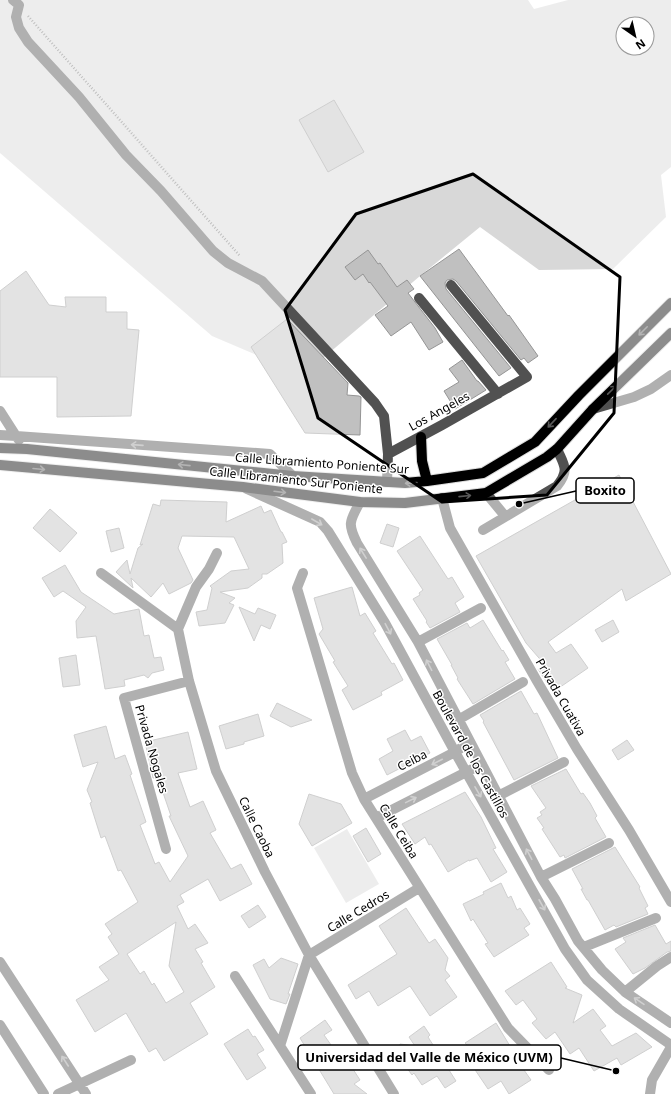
<svg xmlns="http://www.w3.org/2000/svg" width="671" height="1094" font-family="'Noto Sans',sans-serif">
<style>
.green{fill:#d8d8d8;fill-rule:evenodd}
.building{fill:#c0c0c0;stroke:#959595;fill-rule:evenodd}
.lines{fill:none;stroke-linecap:round;stroke-linejoin:round}
.major-casing{stroke:#dbdbdb;stroke-width:12}
.path{stroke:#737373;stroke-width:2.5;stroke-dasharray:1 2;stroke-linecap:butt}
.minor{stroke:#515151;stroke-width:10}
.major{stroke:#000;stroke-width:10}
.oneway{stroke:#595959}
.oneway2{stroke:#979797}
.marked{fill:none;stroke:#000;stroke-width:3;stroke-linejoin:round}
.labels{text-anchor:middle;dominant-baseline:central;stroke-width:3;stroke-linejoin:round;paint-order:stroke}
.street-label{font-size:12px;fill:#000;stroke:#fff}
.leader{fill:none;stroke:#000;stroke-width:1.5}
.callout-dot{fill:#000;stroke:#fff;stroke-width:1.5}
.callout{fill:#fff;stroke:#000;stroke-width:1.5}
.callout-label{font-size:13px;text-anchor:middle;font-weight:bold;fill:#000}
</style>
<rect width="100%" height="100%" fill="#fff"/>
<!-- green -->
<path class="green" d="M 0,0 L 528,0 L 534,9 L 568,0 L 671,0 L 671,167 L 661,175 L 666,217 L 613,269 L 539,270 L 480,227 L 420,276 L 303,375 L 212,336 L 0,153 ZM 623,24 L 647,24 L 647,48 L 623,48 Z
M 347,829 L 379,884 L 346,903 L 314,848 Z"/>
<!-- building -->
<path class="building" d="M 334,100 L 364,152 L 328,172 L 299,120 Z
M 459,249 L 508,316 L 509,315 L 538,356 L 528,363 L 524,358 L 521,360 L 456,281 L 453,279 L 447,280 L 445,283 L 446,289 L 511,368 L 499,376 L 420,276 Z
M 368,250 L 378,264 L 380,263 L 397,287 L 407,280 L 414,289 L 408,293 L 435,328 L 443,342 L 429,350 L 411,322 L 391,336 L 375,315 L 388,306 L 370,282 L 369,283 L 363,274 L 355,280 L 345,267 Z
M 26,271 L 49,305 L 66,307 L 65,297 L 106,297 L 106,312 L 127,312 L 127,329 L 139,330 L 131,416 L 57,417 L 57,377 L 0,377 L 0,291 Z
M 287,319 L 348,383 L 347,395 L 359,396 L 361,397 L 360,435 L 305,433 L 251,347 Z
M 462,360 L 477,381 L 478,381 L 486,390 L 455,409 L 444,391 L 459,382 L 449,369 Z
M 619,475 L 671,574 L 626,601 L 622,589 L 548,642 L 556,653 L 571,644 L 588,668 L 553,692 L 538,669 L 545,665 L 526,643 L 476,556 Z
M 161,500 L 227,502 L 226,522 L 261,506 L 264,513 L 271,510 L 281,532 L 282,532 L 287,542 L 282,544 L 283,563 L 267,574 L 262,574 L 262,578 L 248,588 L 220,592 L 235,598 L 229,603 L 234,605 L 225,623 L 199,626 L 196,612 L 207,610 L 212,588 L 210,586 L 231,571 L 249,569 L 234,537 L 182,536 L 178,548 L 193,580 L 191,583 L 169,594 L 163,583 L 151,597 L 131,578 L 133,588 L 116,572 L 127,560 L 130,574 L 138,548 L 143,544 L 140,545 L 153,504 L 160,506 Z
M 50,509 L 77,533 L 60,552 L 33,528 Z
M 387,524 L 399,528 L 393,547 L 380,543 Z
M 119,528 L 124,548 L 111,552 L 106,531 Z
M 420,536 L 448,579 L 452,577 L 464,597 L 455,603 L 460,612 L 430,628 L 426,622 L 427,621 L 413,599 L 420,595 L 419,593 L 423,590 L 397,551 Z
M 65,565 L 81,592 L 114,614 L 139,609 L 144,636 L 149,635 L 154,658 L 161,657 L 164,670 L 152,673 L 148,678 L 144,675 L 124,680 L 125,686 L 105,689 L 96,636 L 77,638 L 76,621 L 86,607 L 63,591 L 54,597 L 42,578 Z
M 352,587 L 360,616 L 365,613 L 376,631 L 373,633 L 392,664 L 394,663 L 403,680 L 381,692 L 382,695 L 353,710 L 342,690 L 348,686 L 333,662 L 335,661 L 319,634 L 323,629 L 314,598 Z
M 239,607 L 255,614 L 258,608 L 276,615 L 270,629 L 261,625 L 254,641 Z
M 483,620 L 502,651 L 503,650 L 509,660 L 505,662 L 515,679 L 473,704 L 457,679 L 458,678 L 451,665 L 452,665 L 437,639 L 467,623 L 470,628 Z
M 613,620 L 619,632 L 602,642 L 595,630 Z
M 76,655 L 80,685 L 63,687 L 59,658 Z
M 521,691 L 534,714 L 537,713 L 558,758 L 514,780 L 483,722 L 484,721 L 480,715 Z
M 277,703 L 312,720 L 291,727 L 270,716 Z
M 258,714 L 264,736 L 244,742 L 244,744 L 226,749 L 219,726 Z
M 106,726 L 115,759 L 125,755 L 132,774 L 130,775 L 146,822 L 140,825 L 155,864 L 159,862 L 170,882 L 188,856 L 169,816 L 171,816 L 158,778 L 153,778 L 145,742 L 188,732 L 197,769 L 178,773 L 190,807 L 203,801 L 216,830 L 210,833 L 231,869 L 241,864 L 252,884 L 220,901 L 208,879 L 180,895 L 184,902 L 177,906 L 188,929 L 195,924 L 208,943 L 195,949 L 203,962 L 201,963 L 215,987 L 190,1003 L 208,1034 L 164,1061 L 156,1048 L 149,1052 L 126,1013 L 95,1032 L 76,1000 L 109,980 L 99,967 L 119,954 L 108,937 L 112,934 L 105,924 L 138,902 L 121,870 L 118,871 L 105,836 L 101,838 L 90,803 L 92,802 L 87,790 L 98,762 L 83,767 L 74,735 ZM 176,922 L 169,966 L 184,992 L 166,1003 L 154,983 L 152,985 L 144,971 L 140,974 L 127,954 Z
M 405,730 L 411,741 L 421,736 L 430,753 L 387,775 L 379,759 L 393,751 L 387,739 Z
M 627,740 L 634,750 L 618,760 L 612,750 Z
M 566,769 L 581,794 L 583,793 L 590,803 L 597,816 L 595,818 L 606,837 L 565,858 L 564,855 L 560,857 L 542,829 L 544,828 L 537,818 L 542,815 L 540,812 L 546,808 L 531,786 Z
M 465,792 L 481,817 L 496,848 L 493,849 L 507,872 L 491,882 L 477,858 L 469,861 L 469,860 L 448,872 L 431,844 L 429,845 L 425,837 L 415,844 L 402,824 Z
M 309,794 L 341,804 L 352,823 L 312,846 L 299,824 Z
M 366,828 L 381,854 L 368,862 L 353,836 Z
M 615,847 L 640,887 L 639,888 L 648,906 L 645,908 L 648,914 L 616,927 L 614,925 L 605,930 L 588,900 L 587,900 L 581,889 L 583,889 L 572,869 Z
M 501,883 L 508,898 L 511,896 L 517,910 L 520,908 L 530,924 L 524,928 L 529,935 L 494,957 L 485,944 L 488,943 L 473,919 L 471,921 L 463,904 L 484,894 L 483,892 Z
M 258,905 L 266,917 L 249,928 L 241,916 Z
M 406,908 L 429,943 L 435,939 L 448,958 L 445,970 L 450,976 L 445,980 L 457,997 L 430,1016 L 410,986 L 378,1006 L 369,991 L 356,999 L 348,985 L 397,954 L 379,926 Z
M 655,925 L 666,944 L 671,941 L 671,951 L 667,952 L 645,968 L 633,974 L 615,949 L 626,942 L 623,938 Z
M 281,958 L 298,964 L 288,994 L 290,994 L 286,1004 L 270,999 L 253,965 L 264,959 L 269,968 Z
M 551,962 L 567,987 L 565,988 L 582,995 L 573,1023 L 593,1009 L 606,1026 L 600,1030 L 612,1046 L 636,1033 L 652,1047 L 621,1065 L 617,1058 L 594,1071 L 579,1048 L 570,1054 L 555,1032 L 546,1039 L 532,1023 L 537,1019 L 523,1000 L 516,1005 L 505,991 Z
M 325,1020 L 332,1030 L 324,1035 L 336,1052 L 340,1049 L 360,1080 L 354,1084 L 367,1094 L 334,1094 L 300,1038 Z
M 496,1023 L 513,1051 L 517,1049 L 528,1067 L 524,1070 L 531,1080 L 509,1094 L 501,1081 L 488,1089 L 461,1049 L 467,1045 L 465,1043 Z
M 424,1026 L 430,1035 L 428,1037 L 456,1081 L 445,1088 L 437,1076 L 422,1085 L 414,1073 L 412,1075 L 401,1060 L 397,1059 L 400,1044 L 415,1046 L 409,1037 Z
M 248,1029 L 253,1037 L 255,1036 L 264,1050 L 257,1054 L 266,1068 L 247,1080 L 224,1044 Z"/>
<g class="lines">
<defs>
<path id="major" d="M 421,437 L 422,461 L 427,481
M 0,448 L 27,449 L 293,476 L 405,483 L 427,481 L 483,473 L 535,442 L 579,395 L 671,303
M 0,465 L 243,487 L 360,502 L 405,503 L 486,493 L 547,457 L 557,449 L 593,409 L 671,333"/>
</defs>
<!-- major casing -->
<use href="#major" class="major-casing"/>
<!-- path -->
<path class="path" d="M 28,16 L 240,256"/>
<!-- minor -->
<path class="minor" d="M 13,0 L 19,5 L 16,17 L 19,28 L 28,42 L 79,97 L 126,155 L 161,191 L 213,251 L 228,263 L 262,281 L 375,403 L 384,416 L 388,454 L 387,482
M 419,298 L 498,394
M 593,409 L 634,397 L 651,389 L 671,375
M 0,411 L 16,436 L 270,454 L 293,476
M 0,435 L 16,436 L 19,440
M 388,454 L 442,425 L 527,377 L 451,285
M 247,489 L 320,522 L 328,531 L 385,623 L 455,752 L 565,949 L 587,980 L 619,1009 L 671,1045
M 486,493 L 505,516
M 442,498 L 450,528 L 537,681 L 577,749 L 629,830 L 671,902
M 360,502 C 350,521 347,523 357,543 L 418,642 L 541,877 L 555,899 L 578,941 L 602,970 L 625,992 L 671,1023
M 483,530 L 557,486 C 570,470 564,465 557,449
M 217,553 L 209,569 L 196,587 L 178,629 L 189,681 L 216,771 L 265,872 L 309,955 L 394,1094
M 101,573 L 178,629
M 303,573 L 297,588 L 352,773 L 364,799 L 508,1028 L 549,1070
M 418,642 L 481,608
M 458,720 L 523,682
M 498,796 L 564,762
M 364,799 L 455,752 L 470,742
M 376,818 L 482,764
M 166,849 L 124,698 L 189,681
M 541,877 L 609,843
M 584,947 L 656,918
M 0,962 L 86,1094
M 235,976 L 311,1094
M 625,992 L 657,966 L 671,957
M 0,1025 L 44,1094
M 280,1046 L 309,955 L 419,888
M 58,1094 L 131,1060
M 650,1094 L 652,1080 L 671,1047"/>
<!-- major -->
<use href="#major" class="major"/>
</g>
<!-- one-way arrows -->
<defs><path id="oneway-shaft" d="M-6 0H5M1.5-3L5.5 0L1.5 3" fill="none" stroke-width="1.6" stroke-linecap="round" stroke-linejoin="round"/></defs>
<g class="oneway">
<use href="#oneway-shaft" transform="translate(643 331) rotate(135)"/>
<use href="#oneway-shaft" transform="translate(612 390) rotate(-44)"/>
<use href="#oneway-shaft" transform="translate(552 423) rotate(133)"/>
<use href="#oneway-shaft" transform="translate(184 465) rotate(-174)"/>
<use href="#oneway-shaft" transform="translate(39 469) rotate(5)"/>
<use href="#oneway-shaft" transform="translate(411 483) rotate(176)"/>
<use href="#oneway-shaft" transform="translate(280 492) rotate(7)"/>
<use href="#oneway-shaft" transform="translate(465 496) rotate(-6)"/>
</g>
<g class="oneway2">
<use href="#oneway-shaft" transform="translate(137 445) rotate(-176)"/>
<use href="#oneway-shaft" transform="translate(317 522) rotate(30)"/>
<use href="#oneway-shaft" transform="translate(363 553) rotate(-122)"/>
<use href="#oneway-shaft" transform="translate(388 629) rotate(62)"/>
<use href="#oneway-shaft" transform="translate(429 665) rotate(-117)"/>
<use href="#oneway-shaft" transform="translate(437 762) rotate(153)"/>
<use href="#oneway-shaft" transform="translate(478 792) rotate(60)"/>
<use href="#oneway-shaft" transform="translate(411 800) rotate(-26)"/>
<use href="#oneway-shaft" transform="translate(529 854) rotate(-118)"/>
<use href="#oneway-shaft" transform="translate(542 905) rotate(61)"/>
<use href="#oneway-shaft" transform="translate(639 1001) rotate(-146)"/>
<use href="#oneway-shaft" transform="translate(65 1061) rotate(-123)"/>
</g>
<!-- marked area -->
<path d="M0 0H671V1094H0ZM 473,174 L 620,277 L 614,413 L 547,495 L 442,502 L 318,418 L 285,310 L 356,214 Z" fill="#fff" fill-opacity=".55" fill-rule="evenodd"/>
<path class="marked" d="M 473,174 L 620,277 L 614,413 L 547,495 L 442,502 L 318,418 L 285,310 L 356,214 Z"/>
<g class="labels">
<!-- street labels -->
<g class="street-label">
<text transform="translate(439 411) rotate(-29)">Los Angeles</text>
<text transform="translate(322 463) rotate(4)">Calle Libramiento Poniente Sur</text>
<text transform="translate(296 480) rotate(6)">Calle Libramiento Sur Poniente</text>
<text transform="translate(561 697) rotate(60)">Privada Cuativa</text>
<text transform="translate(152 749) rotate(74)">Privada Nogales</text>
<text transform="translate(471 754) rotate(61)">Boulevard de los Castillos</text>
<text transform="translate(412 760) rotate(-27)">Ceiba</text>
<text transform="translate(257 827) rotate(64)">Calle Caoba</text>
<text transform="translate(399 831) rotate(58)">Calle Ceiba</text>
<text transform="translate(358 911) rotate(-31)">Calle Cedros</text>
</g>
</g>
<!-- callouts -->
<path class="leader" d="M519 504L576 491M616 1071L561 1058"/>
<g class="callout-dot">
<circle cx="519" cy="504" r="4"/>
<circle cx="616" cy="1071" r="4"/>
</g>
<g class="callout">
<rect x="576" y="478" width="58" height="25" rx="4"/>
<rect x="298" y="1045" width="263" height="25" rx="4"/>
</g>
<g class="callout-label">
<text x="605" y="495">Boxito</text>
<text x="429" y="1062">Universidad del Valle de México (UVM)</text>
</g>
<!-- north arrow -->
<g transform="translate(635 36) rotate(146)"><circle r="19" fill="#ffffff" stroke="#999999"/>
<path d="M0-3L7 15L0 10L-7 15Z" fill="#000000"/>
<text y="-6" font-size="11" font-weight="bold" text-anchor="middle" fill="#000000">N</text>
</g>
</svg>
